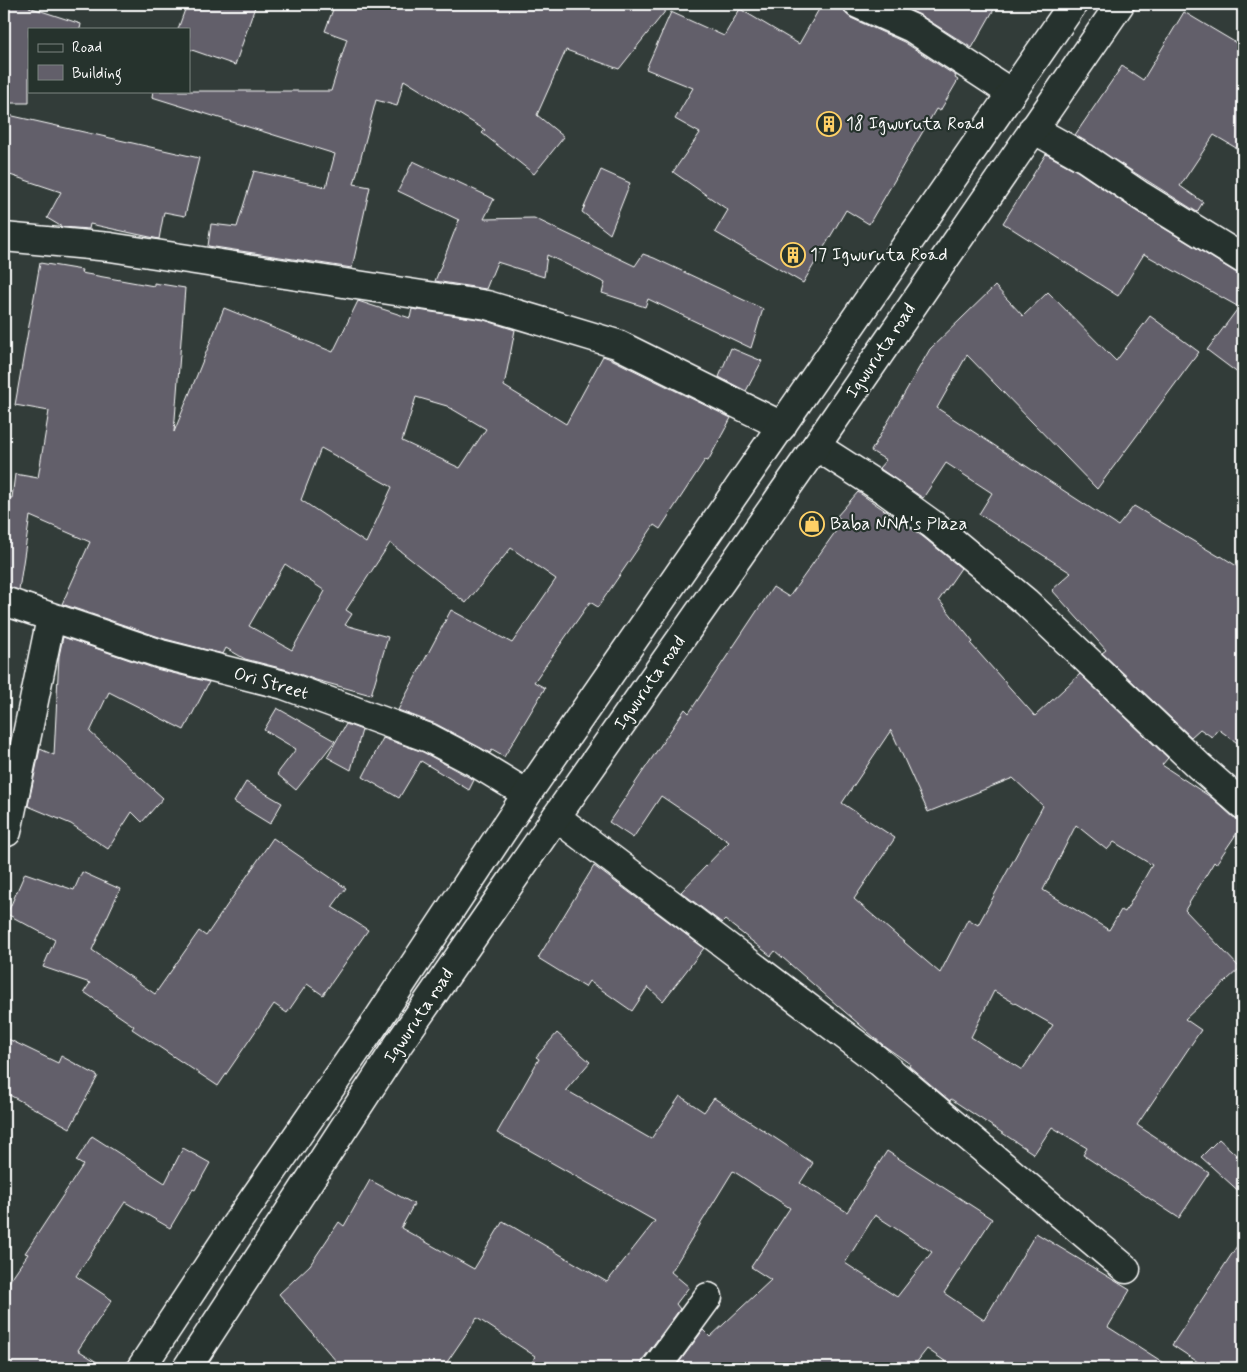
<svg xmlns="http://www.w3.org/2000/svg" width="1247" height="1372" font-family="Mynerve,sans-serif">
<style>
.building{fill:#625f6a;stroke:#fff;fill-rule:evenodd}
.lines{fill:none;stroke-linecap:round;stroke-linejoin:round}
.minor-casing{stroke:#fff;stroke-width:31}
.secondary-casing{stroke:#fff;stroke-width:31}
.minor{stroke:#26332d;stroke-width:28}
.secondary{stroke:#26332d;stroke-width:28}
.labels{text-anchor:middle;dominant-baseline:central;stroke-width:4.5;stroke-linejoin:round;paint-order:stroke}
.poi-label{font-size:18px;fill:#fff;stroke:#26332d;text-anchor:start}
.street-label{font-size:18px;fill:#fff;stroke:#26332d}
</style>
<rect width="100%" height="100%" fill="#323c39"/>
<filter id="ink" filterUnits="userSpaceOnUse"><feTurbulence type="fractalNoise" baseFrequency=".02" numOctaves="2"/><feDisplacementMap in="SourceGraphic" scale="10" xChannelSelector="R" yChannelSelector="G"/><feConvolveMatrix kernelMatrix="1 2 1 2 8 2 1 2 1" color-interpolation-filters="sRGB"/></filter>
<g filter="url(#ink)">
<!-- building -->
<path class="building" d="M 10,4 L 29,4 L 29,7 L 81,24 L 80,29 L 29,29 L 29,103 L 4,103 L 4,23 Z
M 187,4 L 256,4 L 235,65 L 189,49 L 189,29 L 178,29 Z
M 335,4 L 671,4 L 619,69 L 566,50 L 537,115 L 564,137 L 534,174 L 482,133 L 485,130 L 404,80 L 397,106 L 376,100 L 354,184 L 370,187 L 352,268 L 208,246 L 211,224 L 237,227 L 254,171 L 326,187 L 335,154 L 152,97 L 153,91 L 331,91 L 347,39 L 325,31 Z
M 822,4 L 843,4 L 845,13 L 851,18 L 904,42 L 956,76 L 955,78 L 958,80 L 940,111 L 936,109 L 869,224 L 846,210 L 803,283 L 715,232 L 728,210 L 673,172 L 700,133 L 675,119 L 693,88 L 646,69 L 671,12 L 724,36 L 740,9 L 799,44 Z
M 896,4 L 997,4 L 972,48 L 920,15 Z
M 1184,12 L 1243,47 L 1243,152 L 1214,135 L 1180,186 L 1203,202 L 1197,212 L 1075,135 L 1122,66 L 1143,80 Z
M 4,114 L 199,158 L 185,216 L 164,212 L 159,239 L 90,224 L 89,229 L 62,227 L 47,218 L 61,192 L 4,173 Z
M 1046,154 L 1077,171 L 1133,209 L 1235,272 L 1243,275 L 1243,377 L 1207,350 L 1239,307 L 1144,254 L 1118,296 L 1003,223 Z
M 413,161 L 494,199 L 484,219 L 534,218 L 635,266 L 643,254 L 654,258 L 763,309 L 751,348 L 648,299 L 645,307 L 602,293 L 605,283 L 547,255 L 544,277 L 497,262 L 486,289 L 435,281 L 459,220 L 398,191 Z
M 601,170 L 630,183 L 610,234 L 582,212 Z
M 40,263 L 82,270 L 81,273 L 154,286 L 154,283 L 185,288 L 174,432 L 224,308 L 333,352 L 358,301 L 410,318 L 412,309 L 484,320 L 515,330 L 504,386 L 566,424 L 603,356 L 611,359 L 731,418 L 708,461 L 705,460 L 660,529 L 654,525 L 598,607 L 590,602 L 534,682 L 545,688 L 504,757 L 492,750 L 490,753 L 436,724 L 398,710 L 451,610 L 512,643 L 556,579 L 511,548 L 466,603 L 390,543 L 346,610 L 352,614 L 345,625 L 388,637 L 371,695 L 316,680 L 288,670 L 245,659 L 226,648 L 223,654 L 165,639 L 62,604 L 90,542 L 30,516 L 19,590 L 4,586 L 4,497 L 12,498 L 15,474 L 38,478 L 49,411 L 15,405 ZM 416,397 L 447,406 L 486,429 L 460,468 L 402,441 ZM 321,448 L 392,487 L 366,543 L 301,500 ZM 285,564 L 325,591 L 292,650 L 249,626 Z
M 995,286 L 1023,316 L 1048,292 L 1116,361 L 1150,316 L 1199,352 L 1097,489 L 967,355 L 937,408 L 1118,526 L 1134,506 L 1220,557 L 1221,556 L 1243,570 L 1243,747 L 1218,729 L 1212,737 L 1200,729 L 1191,737 L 1102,653 L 1106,650 L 1052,590 L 1071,573 L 979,514 L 992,493 L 946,463 L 923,498 L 879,468 L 886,460 L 871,451 L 930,349 Z
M 731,348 L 762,361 L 746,391 L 719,377 Z
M 858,492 L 922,536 L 961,568 L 939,600 L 973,642 L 971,644 L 1035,716 L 1080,674 L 1168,758 L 1162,765 L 1212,798 L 1233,817 L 1243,820 L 1243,824 L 1216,864 L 1214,862 L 1185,910 L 1240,968 L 1185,1019 L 1201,1030 L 1137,1125 L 1209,1173 L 1179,1218 L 1083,1155 L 1087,1148 L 1052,1127 L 1034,1154 L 951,1099 L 950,1101 L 909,1066 L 910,1064 L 883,1045 L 775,951 L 771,956 L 725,920 L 722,923 L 681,892 L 729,842 L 661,796 L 633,838 L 609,822 L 685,709 L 689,713 L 773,587 L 789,597 L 843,521 L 837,516 ZM 891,730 L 928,812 L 1013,778 L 1043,806 L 978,925 L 968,919 L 940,973 L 854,899 L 895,838 L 842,803 ZM 1076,825 L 1107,850 L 1114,842 L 1152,865 L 1125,912 L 1121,910 L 1109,930 L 1043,890 ZM 994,991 L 1053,1025 L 1022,1070 L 971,1037 Z
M 63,637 L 156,669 L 209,682 L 184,730 L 109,692 L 90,732 L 163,798 L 142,822 L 132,812 L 108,849 L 71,824 L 28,806 L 40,749 L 54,755 L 59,656 Z
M 277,708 L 335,741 L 296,790 L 277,774 L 296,749 L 264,730 Z
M 346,724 L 362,730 L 351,770 L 327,757 Z
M 4,733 L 11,736 L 4,770 Z
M 383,738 L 423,752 L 474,780 L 469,790 L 421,761 L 399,798 L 363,777 Z
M 246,782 L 282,803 L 270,824 L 234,802 Z
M 273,838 L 346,888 L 332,907 L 368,930 L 323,995 L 307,984 L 287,1013 L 274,1004 L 218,1086 L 132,1029 L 134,1026 L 84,992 L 90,983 L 43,967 L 55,940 L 7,914 L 25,873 L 74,890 L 82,872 L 120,889 L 92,950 L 155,994 L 199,931 L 206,936 Z
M 594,866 L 704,948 L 663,1001 L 648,987 L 632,1011 L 589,981 L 585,987 L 538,958 Z
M 557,1033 L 590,1062 L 566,1090 L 651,1139 L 680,1096 L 704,1112 L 714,1098 L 813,1163 L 800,1183 L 847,1212 L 887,1151 L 992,1219 L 944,1293 L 984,1320 L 1036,1233 L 1130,1290 L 1108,1327 L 1172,1368 L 955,1368 L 927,1349 L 912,1368 L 675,1368 L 703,1330 L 710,1337 L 771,1280 L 751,1267 L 790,1208 L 733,1171 L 671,1272 L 689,1287 L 676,1304 L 680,1309 L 643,1359 L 641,1368 L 530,1368 L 535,1356 L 477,1318 L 443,1368 L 342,1368 L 279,1294 L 310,1265 L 339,1222 L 344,1226 L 370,1180 L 414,1204 L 401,1228 L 474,1269 L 503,1221 L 607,1282 L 655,1221 L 524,1147 L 497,1133 L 539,1059 L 536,1057 ZM 875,1215 L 932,1252 L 897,1297 L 845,1263 Z
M 4,1037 L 58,1063 L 61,1056 L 98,1076 L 70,1128 L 4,1092 Z
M 92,1136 L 165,1183 L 183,1148 L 210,1163 L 195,1190 L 193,1189 L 170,1228 L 125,1202 L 76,1276 L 112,1300 L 78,1350 L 106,1368 L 4,1368 L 4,1289 L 28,1254 L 25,1253 L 83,1165 L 76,1161 Z
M 1219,1139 L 1243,1161 L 1243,1195 L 1201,1157 Z
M 1243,1237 L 1243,1368 L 1207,1368 L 1172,1345 Z"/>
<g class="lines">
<defs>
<path id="minor" d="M 858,4 L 912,28 L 1011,93
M 1033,129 L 1085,158 L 1141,196 L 1243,259
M 4,237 L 110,247 L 487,305 L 617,344 L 782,426
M 816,446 L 886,491 L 932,524 L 1026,602 L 1199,766 L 1243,805
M 4,601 L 161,654 L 284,685 L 429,738 L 473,761 L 527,794
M 556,817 L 876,1059 L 1126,1269
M 7,832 L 51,618
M 656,1368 L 708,1297"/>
<path id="secondary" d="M 141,1368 L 234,1227 L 376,1022 L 527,794 L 1073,4
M 187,1368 L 398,1045 L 556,817 L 816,446 L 1120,4"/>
</defs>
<!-- minor casing -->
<use href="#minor" class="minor-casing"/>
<!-- secondary casing -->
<use href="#secondary" class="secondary-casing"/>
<!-- minor -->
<use href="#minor" class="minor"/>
<!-- secondary -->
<use href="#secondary" class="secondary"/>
</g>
</g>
<!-- icons -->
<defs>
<symbol id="building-ring" viewBox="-11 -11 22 22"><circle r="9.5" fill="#26332d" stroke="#ffd166" stroke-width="1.5"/><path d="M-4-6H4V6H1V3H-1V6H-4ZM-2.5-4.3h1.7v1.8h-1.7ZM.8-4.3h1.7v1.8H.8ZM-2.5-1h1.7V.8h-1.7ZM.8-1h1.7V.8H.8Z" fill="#ffd166"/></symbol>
<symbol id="shop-ring" viewBox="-11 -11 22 22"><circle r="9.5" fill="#26332d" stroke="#ffd166" stroke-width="1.5"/><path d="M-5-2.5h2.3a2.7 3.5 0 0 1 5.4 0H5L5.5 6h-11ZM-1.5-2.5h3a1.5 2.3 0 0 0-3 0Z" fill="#ffd166"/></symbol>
</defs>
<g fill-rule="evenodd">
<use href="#building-ring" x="815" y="110" width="28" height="28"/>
<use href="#building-ring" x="779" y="241" width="28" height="28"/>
<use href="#shop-ring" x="798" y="510" width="28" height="28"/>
</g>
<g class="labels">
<!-- poi labels -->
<g class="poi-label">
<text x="846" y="124">18 Igwuruta Road</text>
<text x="810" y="255">17 Igwuruta Road</text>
<text x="830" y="524">Baba NNA's Plaza</text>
</g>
<!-- street labels -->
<g class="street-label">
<text transform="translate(881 351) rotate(-56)">Igwuruta road</text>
<text transform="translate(650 683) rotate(-55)">Igwuruta road</text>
<text transform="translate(271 684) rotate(16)">Ori Street</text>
<text transform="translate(419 1016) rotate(-56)">Igwuruta road</text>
</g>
</g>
<!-- margin -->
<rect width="1247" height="1372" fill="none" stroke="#26332d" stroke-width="20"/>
<rect x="10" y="10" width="1227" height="1352" fill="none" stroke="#fff" stroke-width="2" filter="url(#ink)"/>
<!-- legend -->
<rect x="28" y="28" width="162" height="65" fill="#26332d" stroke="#7d8581"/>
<rect x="38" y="44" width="25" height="8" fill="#26332d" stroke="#7d8581"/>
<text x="72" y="52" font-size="15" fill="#ffffff">Road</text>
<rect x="38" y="65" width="25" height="15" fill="#625f6a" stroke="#7d8581"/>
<text x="72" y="78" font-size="15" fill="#ffffff">Building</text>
</svg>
